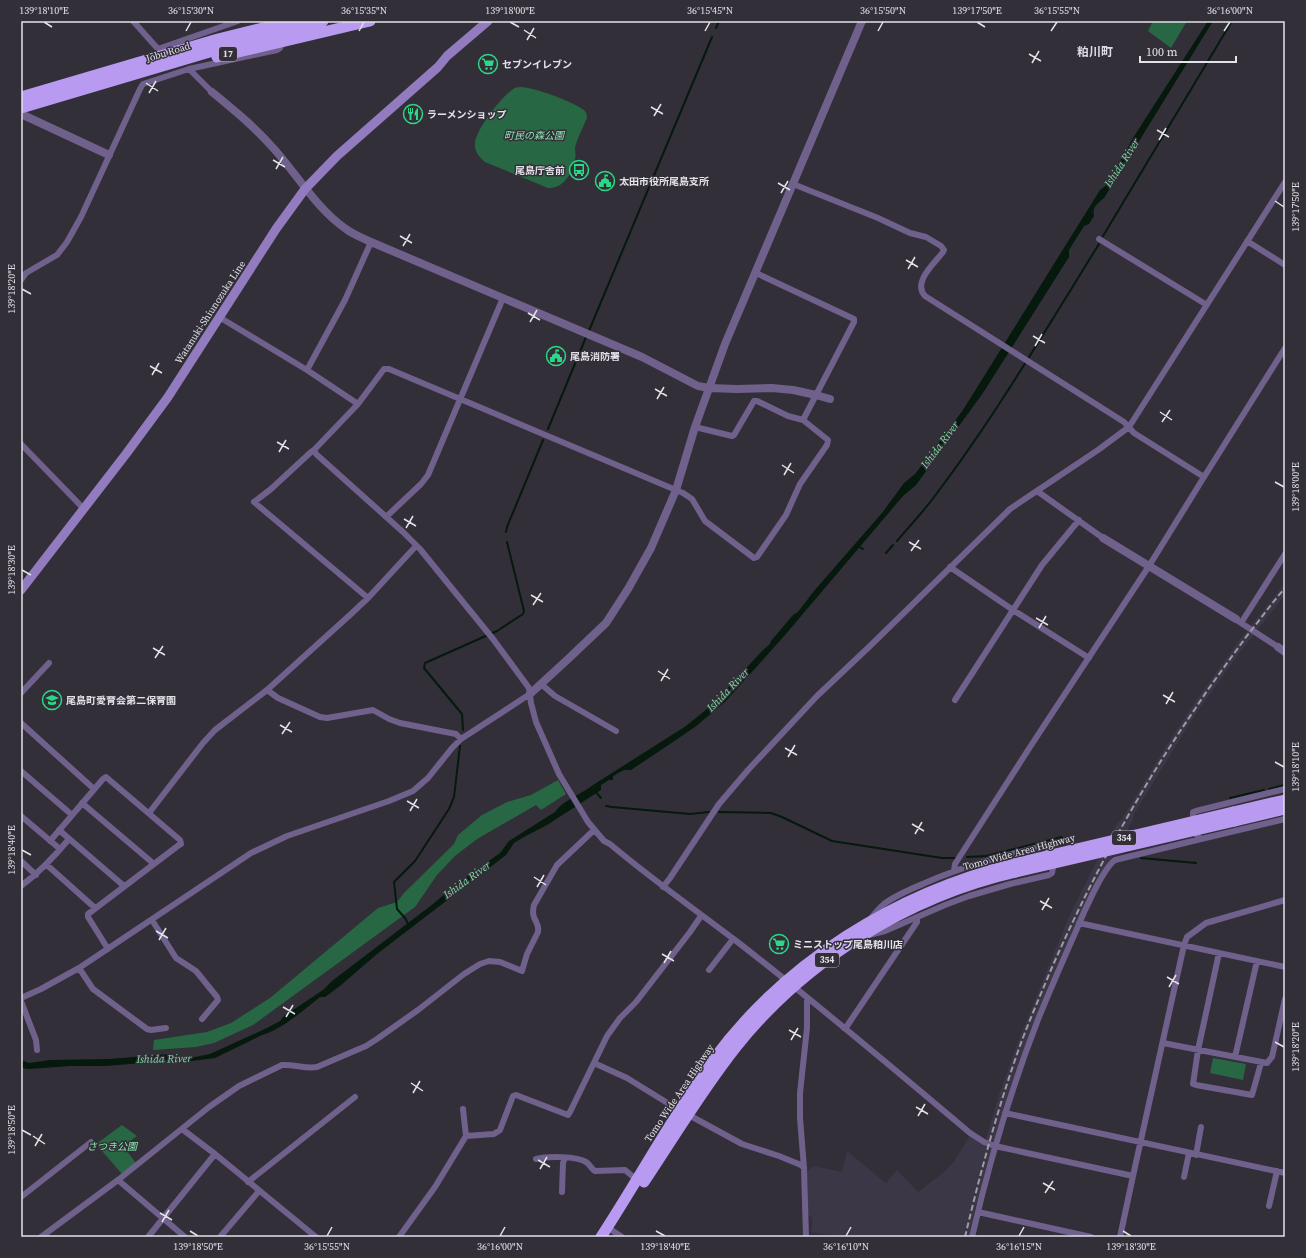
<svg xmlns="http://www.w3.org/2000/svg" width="1306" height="1258" font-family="'Source Serif 4','Noto Sans JP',serif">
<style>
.built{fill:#3c3747}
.green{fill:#286744}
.water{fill:#05190d}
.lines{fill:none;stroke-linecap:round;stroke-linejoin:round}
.stream{stroke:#05190d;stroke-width:2}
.minor{stroke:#6f618b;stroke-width:6}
.tertiary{stroke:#6f618b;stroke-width:8}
.secondary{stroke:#927bbe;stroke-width:9}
.trunk{stroke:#b89af0;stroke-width:11}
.rail{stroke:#9d9ba3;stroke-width:2;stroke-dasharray:6 3;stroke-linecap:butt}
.trunk-bridge{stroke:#b89af0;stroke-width:11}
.ticks{fill:none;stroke:#e4e2e9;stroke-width:1.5}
.labels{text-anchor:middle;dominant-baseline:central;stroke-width:3;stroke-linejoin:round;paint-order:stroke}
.shield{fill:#322f39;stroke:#afacb4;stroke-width:1}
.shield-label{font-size:9px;font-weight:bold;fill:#e4e2e9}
.street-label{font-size:10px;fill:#e4e2e9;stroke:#322f39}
.poi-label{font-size:10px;font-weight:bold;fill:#e4e2e9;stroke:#322f39;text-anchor:start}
.park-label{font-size:10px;font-style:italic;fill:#88e4ac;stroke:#322f39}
.water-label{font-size:11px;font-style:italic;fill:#7edaa2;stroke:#322f39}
.quarter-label{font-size:12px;font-weight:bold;fill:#ddd9e6;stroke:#322f39}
.neatline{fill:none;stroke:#e4e2e9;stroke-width:1.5}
.ticks-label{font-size:10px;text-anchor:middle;fill:#e4e2e9}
</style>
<rect width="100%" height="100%" fill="#322f39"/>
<!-- built -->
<path class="built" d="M 1285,583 L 1285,595 L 1240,652 L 1193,718 L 1134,814 L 1133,820 L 1093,890 L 1076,924 L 994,1141 L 987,1140 L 986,1139 L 999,1095 L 1018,1042 L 1068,919 L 1092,870 L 1118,822 L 1122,819 L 1168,743 L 1198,698 L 1239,641 Z
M 970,1136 L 978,1142 L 991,1147 L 992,1148 L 974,1213 L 969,1237 L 844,1237 L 810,1232 L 812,1229 L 812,1218 L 808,1215 L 807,1171 L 814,1166 L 842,1172 L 847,1151 L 886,1183 L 897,1170 L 918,1192 L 943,1173 L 953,1163 Z"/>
<!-- green -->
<path class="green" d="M 1153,21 L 1187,21 L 1171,48 L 1148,31 Z
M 521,87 C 533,87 574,102 584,110 C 586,112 587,114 587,118 C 583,127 578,137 575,147 C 575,151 576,155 575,159 C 572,173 564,189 548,188 L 485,162 C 479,157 474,151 475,143 C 476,129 503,94 515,88 C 517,87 519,87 521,87 Z
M 558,780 L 566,794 L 541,810 L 536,805 L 477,839 L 455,856 L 437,875 L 415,907 L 253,1025 L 214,1043 L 196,1047 L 153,1050 L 154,1040 L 207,1032 L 231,1023 L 270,998 L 378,908 L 397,902 L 404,893 L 454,844 L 458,835 L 482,815 L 507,802 L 531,795 Z
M 1213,1058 L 1246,1064 L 1243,1080 L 1210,1073 Z
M 122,1125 L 137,1136 L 123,1146 L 136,1163 L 122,1174 L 96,1144 Z"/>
<!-- water -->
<path class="water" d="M 1208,21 L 1213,21 L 1104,198 C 1097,204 1092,207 1094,216 L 1089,224 L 1084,226 L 1069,250 L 1069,257 L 983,393 L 916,485 L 903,496 L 785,635 L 725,702 L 695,727 L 658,752 L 631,770 L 624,770 L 613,776 L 613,780 L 609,780 L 601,785 L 601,790 L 547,825 L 524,837 L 514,843 L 506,855 L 377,954 L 340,986 L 325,997 L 320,997 C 305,1009 281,1030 262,1035 L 215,1058 L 175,1063 L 167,1060 L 143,1063 L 105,1066 L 70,1066 L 29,1069 L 21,1068 L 21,1060 L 29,1063 L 50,1060 L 109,1059 L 170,1054 L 190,1058 L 210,1054 L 267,1028 L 280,1021 L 284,1016 L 323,990 L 332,981 L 433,904 L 458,883 L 500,853 L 509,841 L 555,812 C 564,799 581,795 593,785 L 686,726 L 713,704 L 762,651 L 770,644 L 771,641 L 793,615 L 798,612 L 814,591 L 882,513 L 904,483 L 915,474 L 963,410 L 1100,190 L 1107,185 L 1133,138 Z"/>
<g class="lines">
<!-- stream -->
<path class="stream" d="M 716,28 L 719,21
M 1103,236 L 1232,21
M 588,333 L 712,37
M 548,429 L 586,337
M 506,532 L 507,527 L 543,440
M 897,541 C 908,528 920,515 931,501 C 993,420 1045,331 1099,244
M 858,546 L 863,549
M 886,553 L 893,545
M 463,730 L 462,714 L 424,668 L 425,663 L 497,631 L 523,614 L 524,611 L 507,542
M 1269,789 L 1285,785
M 595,791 L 601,798
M 1230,798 L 1264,790
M 606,806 L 612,807 L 690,814 L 709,812
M 719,812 L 771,813 L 782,817 L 832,841 L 942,858 L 955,858
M 967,857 L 986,856 L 1062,837
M 1141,858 L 1196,863
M 408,924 L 405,918 L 397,909 L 394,882 L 415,861 L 449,809 L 454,797 L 460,746"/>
<!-- minor -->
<path class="minor" d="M 133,21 L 158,49 L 238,21
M 189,69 L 212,92
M 793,184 L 878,218 L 910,233 L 926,237 L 941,246 L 944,250 L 943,252 C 935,263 912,282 925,296 L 1124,422 L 1134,433 L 1204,477
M 1099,239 L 1207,305
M 1247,241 L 1285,265
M 756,273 L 854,319 L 854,322 L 803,420
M 21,280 L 26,273 L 57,255 L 67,242 L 81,217 L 140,89 L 143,84 L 189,69 L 277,50 L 280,48 L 283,41
M 219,317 L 307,370 L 358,404
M 307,370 L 345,300 L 371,242
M 695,427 L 732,436 L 734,435 L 754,401 L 757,401 L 788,416 L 803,420 L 828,440 L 827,445 L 800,484 L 786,515 L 757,557 L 754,558 L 705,521 L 692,499 L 683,493 L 389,369 L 384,369 L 358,404 L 314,450 L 316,454 L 403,532 L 420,549 L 493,639 L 529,688 L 531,703 L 536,722 L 559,774 L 588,822 L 604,841 L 610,844 C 650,878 693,908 735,940 C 815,1002 892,1067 970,1133 L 984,1142 L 995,1146 L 1133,1176
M 21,444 L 84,509
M 314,450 L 311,452 L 271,489 L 254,502 L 368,598
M 1037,491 L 1103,538
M 386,517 L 421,484 L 428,475 L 503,298
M 950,567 L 1013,610 L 1089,658
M 1238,621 L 1278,647
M 1241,623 L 1285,554
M 541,684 L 555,696 L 616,731
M 267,690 L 278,698 L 320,717 L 327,718 L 373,710 L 389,719 L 400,723 L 456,734 L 461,739
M 21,693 L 49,663
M 955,700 L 1042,565 L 1079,520
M 21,723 L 94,789
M 21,771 L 72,815
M 1285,789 L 1196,811 L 1193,812 L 1193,815 C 1193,823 1193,835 1201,839 L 1285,819
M 82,803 L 154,864
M 149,813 L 203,743 L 215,730 L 267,690 L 351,614 L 368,598 L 416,546
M 21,816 L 60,849
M 59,830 L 124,886
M 50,841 L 103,779 L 106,777 L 180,840 L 181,844 L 179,845 L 88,914 L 88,917 L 108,949
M 21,861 L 36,875
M 47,865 L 95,908
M 954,871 L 955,864 L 1030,747 L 1149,566 L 1204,477 L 1285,348
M 21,886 C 40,872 54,857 69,839
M 663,887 L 670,878 L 719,804 L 748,770 L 817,696 L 870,646 L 1010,509 L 1098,450 L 1129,427 L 1285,182
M 152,920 L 176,958 L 196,971 L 217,997 L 218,1000 L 202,1019
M 1079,923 L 1285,967
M 869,935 L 885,931 L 945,905 L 969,896 L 1010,884 L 1049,875 L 1052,873 L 1053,868 L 1047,847 L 1043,846 C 1003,856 963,866 925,883 C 911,889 896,895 884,904 C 879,908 875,913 871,918
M 1219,953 L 1198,1050 L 1193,1084 L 1196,1085 L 1252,1095 L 1261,1063
M 79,968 L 93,989 L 147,1029 L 151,1030 L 166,1028
M 709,970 L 733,939
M 21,998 L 41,989 L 79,968 L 251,853 L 287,836 L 389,801 L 413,791 L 428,778 L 452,748 L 461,739 L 530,694
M 21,1001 L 36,1040 L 37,1050
M 844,1028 L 847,1026 L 917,922 L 917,917
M 1163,1043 L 1267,1063 L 1272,1057 L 1285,999
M 1235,1057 L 1257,961
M 594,1063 L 627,1078 L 674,1107 L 742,1144 L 779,1156 L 801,1165 L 804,1168
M 1005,1113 L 1285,1173
M 182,1129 L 215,1154 L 316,1237
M 466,1136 L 494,1134 L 500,1130 L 513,1096 L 516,1095 L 568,1115 L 570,1112 L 607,1036 L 620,1018 L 636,1002 L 690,932 L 701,916
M 1196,1155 L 1201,1127
M 536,1159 C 547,1156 577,1156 586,1162 C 590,1164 591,1169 595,1171 L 625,1170 L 637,1180
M 1184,1177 L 1189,1153
M 118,1180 L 185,1237
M 248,1182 L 355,1097
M 562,1192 L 563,1163 L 565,1158
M 21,1197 L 91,1142
M 1269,1206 L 1277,1171
M 978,1212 L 1091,1237
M 613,1231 L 622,1237
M 41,1237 L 118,1180 L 209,1107 L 239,1086 L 282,1065 C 294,1064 305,1069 317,1067 L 366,1046 L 377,1039 L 418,1010 L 464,974 L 480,964 L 489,961 L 500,962 L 522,971 L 527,954 L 538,932 C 540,920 530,921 534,905 L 557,865 L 594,830
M 148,1237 L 215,1154
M 220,1237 L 259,1191
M 399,1237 L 435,1187 L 466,1136 L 463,1109
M 806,1237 L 804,1168 L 800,1118 L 800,1093 L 807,1028 L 807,1001 L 809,999
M 972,1237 C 989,1162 1011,1089 1039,1017 C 1051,988 1063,960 1076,931 C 1082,916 1103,868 1115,860 L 1201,839
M 1120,1237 L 1133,1176 L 1184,945 L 1187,937 L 1206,923 L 1285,900"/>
<!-- tertiary -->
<path class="tertiary" d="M 212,92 C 234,110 256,128 275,150 C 298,176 317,209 346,229 C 354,235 363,238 371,242 L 642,357 L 698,386 L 709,388 L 737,389 L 772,388 L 793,390 L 816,395 L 830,399
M 21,114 L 109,155
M 1103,538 L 1236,619
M 1278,647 L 1285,652
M 530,694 L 567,660 L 606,623 L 628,589 L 651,548 L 676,490 L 695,427 L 725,344 L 862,21"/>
<!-- secondary -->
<path class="secondary" d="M 21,590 L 126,454 L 168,397 L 276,229 L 305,189 L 337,156 L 438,67 L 447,56 L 488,21"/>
<!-- trunk -->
<path class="trunk" d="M 217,57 L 370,21
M 21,97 L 218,39 L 292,21
M 21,108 L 223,48 L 323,21
M 1233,812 L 1285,800
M 1235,821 L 1285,809
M 644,1182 C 674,1137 702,1090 736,1047 C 805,961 907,897 1016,872
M 601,1237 C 639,1179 672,1117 713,1060 C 785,962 896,893 1014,864"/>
<!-- rail -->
<path class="rail" d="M 965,1237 C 979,1178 995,1118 1015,1060 C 1025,1030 1038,1001 1050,972 C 1090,880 1138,792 1195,709 C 1211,684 1229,661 1246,637 C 1259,621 1271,604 1285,588"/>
<!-- trunk-bridge -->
<path class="trunk-bridge" d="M 1014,864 L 1233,812
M 1016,872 L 1235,821"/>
</g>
<!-- ticks -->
<path class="ticks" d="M 44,22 L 52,27M 510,22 L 519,27M 977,22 L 985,27M 524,30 L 536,38M 186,31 L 191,22M 359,31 L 364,22M 705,31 L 710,22M 878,31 L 883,22M 1051,31 L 1057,22M 1224,31 L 1230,22M 527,40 L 534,28M 1029,54 L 1041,61M 1032,63 L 1039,51M 146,83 L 158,91M 149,93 L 156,81M 651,107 L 663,114M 654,116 L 661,104M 1157,130 L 1169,137M 1159,140 L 1166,128M 273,160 L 285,167M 276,169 L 283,157M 778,183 L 790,190M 781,193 L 788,181M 1275,201 L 1284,207M 400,236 L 412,243M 403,246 L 410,234M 906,260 L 918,267M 908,269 L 915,257M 22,289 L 31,294M 528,313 L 540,320M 530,322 L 537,310M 1033,336 L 1045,343M 1035,346 L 1042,334M 150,366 L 162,373M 152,375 L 159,363M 655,389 L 667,396M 657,399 L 664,387M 1160,412 L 1172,420M 1162,422 L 1170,410M 277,442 L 289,449M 279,452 L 286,440M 782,465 L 794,473M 784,475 L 791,463M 1275,482 L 1284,487M 404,519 L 416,526M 406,528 L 413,516M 909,542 L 921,549M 911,551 L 919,540M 22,570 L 31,575M 531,595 L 543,602M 533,605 L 541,593M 1036,618 L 1048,625M 1039,628 L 1046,616M 153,648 L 165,655M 155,658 L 163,646M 658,671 L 670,679M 661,681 L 668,669M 1163,695 L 1175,702M 1166,704 L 1173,692M 280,725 L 292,732M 282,734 L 290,722M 785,748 L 797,755M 788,757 L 795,745M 1275,762 L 1284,767M 407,801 L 419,808M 410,811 L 417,799M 912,824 L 924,831M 915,834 L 922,822M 22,850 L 31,855M 534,877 L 546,885M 537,887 L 544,875M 1040,901 L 1052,908M 1042,910 L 1049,898M 156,931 L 168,938M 159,940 L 166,928M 662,954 L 674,961M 664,963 L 671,951M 1167,977 L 1179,984M 1169,987 L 1176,975M 283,1007 L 295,1014M 286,1017 L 293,1005M 789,1030 L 801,1037M 791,1040 L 798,1028M 1275,1042 L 1284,1047M 411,1083 L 423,1091M 413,1093 L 420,1081M 916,1107 L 928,1114M 918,1116 L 925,1104M 22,1130 L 31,1135M 33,1136 L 45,1144M 35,1146 L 42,1134M 538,1160 L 550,1167M 540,1169 L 547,1157M 1043,1183 L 1055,1190M 1045,1193 L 1053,1181M 160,1213 L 172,1220M 162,1222 L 169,1210M 190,1231 L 198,1236M 656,1231 L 665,1236M 1123,1231 L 1131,1236M 327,1236 L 332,1227M 500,1236 L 505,1227M 846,1236 L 851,1227M 1019,1236 L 1024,1227"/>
<!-- icons -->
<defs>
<symbol id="supermarket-ring" viewBox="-11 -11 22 22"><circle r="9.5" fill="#322f39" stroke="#2ad885" stroke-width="1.5"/><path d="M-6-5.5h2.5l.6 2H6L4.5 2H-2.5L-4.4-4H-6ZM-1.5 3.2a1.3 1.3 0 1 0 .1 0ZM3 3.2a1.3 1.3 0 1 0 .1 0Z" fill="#2ad885"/></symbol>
<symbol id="restaurant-ring" viewBox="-11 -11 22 22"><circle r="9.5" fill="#322f39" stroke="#2ad885" stroke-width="1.5"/><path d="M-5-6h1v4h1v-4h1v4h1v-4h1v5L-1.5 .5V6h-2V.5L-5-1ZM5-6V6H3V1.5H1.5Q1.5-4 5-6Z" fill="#2ad885"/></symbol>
<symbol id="bus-ring" viewBox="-11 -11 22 22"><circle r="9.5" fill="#322f39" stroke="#2ad885" stroke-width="1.5"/><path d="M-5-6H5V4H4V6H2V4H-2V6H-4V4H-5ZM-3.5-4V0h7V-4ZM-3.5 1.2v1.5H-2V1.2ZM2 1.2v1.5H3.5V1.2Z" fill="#2ad885"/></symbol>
<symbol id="civic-ring" viewBox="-11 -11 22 22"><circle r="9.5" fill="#322f39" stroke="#2ad885" stroke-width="1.5"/><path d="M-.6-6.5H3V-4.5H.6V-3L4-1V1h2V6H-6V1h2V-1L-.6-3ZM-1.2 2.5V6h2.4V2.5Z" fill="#2ad885"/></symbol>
<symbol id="school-ring" viewBox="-11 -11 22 22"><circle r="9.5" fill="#322f39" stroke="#2ad885" stroke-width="1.5"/><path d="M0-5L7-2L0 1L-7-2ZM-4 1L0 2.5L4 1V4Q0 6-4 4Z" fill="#2ad885"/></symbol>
</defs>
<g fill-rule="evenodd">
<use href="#supermarket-ring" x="477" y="53" width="22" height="22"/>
<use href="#restaurant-ring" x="402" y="103" width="22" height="22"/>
<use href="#bus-ring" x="568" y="159" width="22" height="22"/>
<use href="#civic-ring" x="594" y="170" width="22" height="22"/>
<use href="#civic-ring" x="545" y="345" width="22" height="22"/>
<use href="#school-ring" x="41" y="689" width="22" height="22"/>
<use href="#supermarket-ring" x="768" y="933" width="22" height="22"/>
</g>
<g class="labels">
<!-- shield labels -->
<g class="shield">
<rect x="219" y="47" width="18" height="14" rx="3"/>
<rect x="1112" y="831" width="24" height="14" rx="3"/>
<rect x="815" y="953" width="24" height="14" rx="3"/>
</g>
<g class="shield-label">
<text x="228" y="54">17</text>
<text x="1124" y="838">354</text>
<text x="827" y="960">354</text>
</g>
<!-- street labels -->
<g class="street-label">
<text transform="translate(168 52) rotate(-17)">Jobu Road</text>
<text transform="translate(210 312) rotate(-57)">Watanuki-Shiunozuka Line</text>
<text transform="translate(1019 852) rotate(-15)">Tomo Wide Area Highway</text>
<text transform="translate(679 1093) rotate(-56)">Tomo Wide Area Highway</text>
</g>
<!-- poi labels -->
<g class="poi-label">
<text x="502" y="64">セブンイレブン</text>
<text x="427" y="114">ラーメンショップ</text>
<text x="565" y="170" text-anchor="end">尾島庁舎前</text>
<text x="619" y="181">太田市役所尾島支所</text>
<text x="570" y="356">尾島消防署</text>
<text x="66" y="700">尾島町愛育会第二保育園</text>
<text x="793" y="944">ミニストップ尾島粕川店</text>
</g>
<!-- park labels -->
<g class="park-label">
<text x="534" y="135">町民の森公園</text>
<text x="112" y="1146">さつき公園</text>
</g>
<!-- water labels -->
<g class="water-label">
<text transform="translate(1122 163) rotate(-57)">Ishida River</text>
<text transform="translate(940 445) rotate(-53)">Ishida River</text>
<text transform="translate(728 690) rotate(-46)">Ishida River</text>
<text transform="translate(467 880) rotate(-36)">Ishida River</text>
<text transform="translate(164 1059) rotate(-1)">Ishida River</text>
</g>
<!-- quarter labels -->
<g class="quarter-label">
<text x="1095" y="52">粕川町</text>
</g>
</g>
<!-- border -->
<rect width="1306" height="1258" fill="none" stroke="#322f39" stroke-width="44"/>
<!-- scale -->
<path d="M1140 56v6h96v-6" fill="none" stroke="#e4e2e9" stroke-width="2"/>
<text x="1146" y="56" font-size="12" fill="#e4e2e9" stroke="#322f39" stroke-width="3" paint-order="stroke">100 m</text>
<rect x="22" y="22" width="1262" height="1214" class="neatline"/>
<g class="ticks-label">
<text x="44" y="14">139°18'10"E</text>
<text x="191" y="14">36°15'30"N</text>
<text x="364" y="14">36°15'35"N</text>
<text x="510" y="14">139°18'00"E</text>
<text x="710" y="14">36°15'45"N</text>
<text x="883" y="14">36°15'50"N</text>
<text x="977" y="14">139°17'50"E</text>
<text x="1057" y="14">36°15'55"N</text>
<text x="1230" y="14">36°16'00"N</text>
<text transform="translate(1295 207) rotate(-90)" y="4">139°17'50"E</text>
<text transform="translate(11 289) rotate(-90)" y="4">139°18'20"E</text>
<text transform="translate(1295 487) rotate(-90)" y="4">139°18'00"E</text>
<text transform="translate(11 570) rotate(-90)" y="4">139°18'30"E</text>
<text transform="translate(1295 767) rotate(-90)" y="4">139°18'10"E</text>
<text transform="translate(11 850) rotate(-90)" y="4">139°18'40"E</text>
<text transform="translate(1295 1047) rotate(-90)" y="4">139°18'20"E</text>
<text transform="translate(11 1130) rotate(-90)" y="4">139°18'50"E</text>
<text x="198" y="1250">139°18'50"E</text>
<text x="327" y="1250">36°15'55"N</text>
<text x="500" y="1250">36°16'00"N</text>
<text x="665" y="1250">139°18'40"E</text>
<text x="846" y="1250">36°16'10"N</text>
<text x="1019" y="1250">36°16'15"N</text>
<text x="1131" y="1250">139°18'30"E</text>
</g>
</svg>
